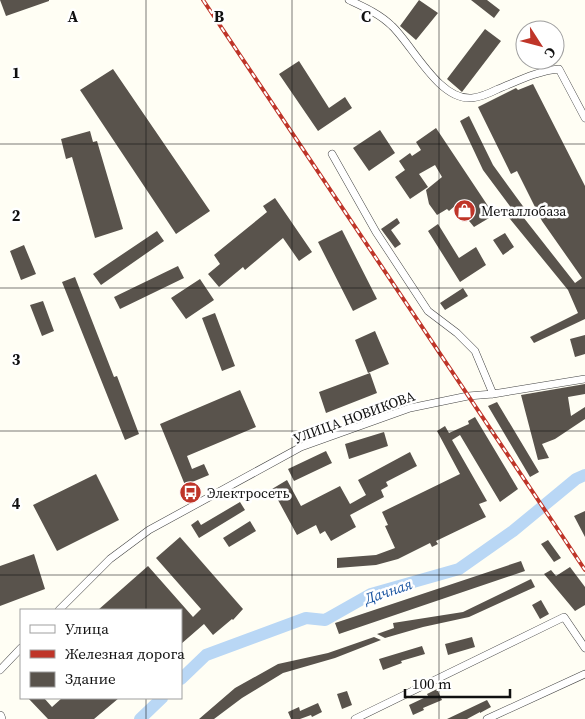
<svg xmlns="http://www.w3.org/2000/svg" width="585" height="719" font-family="'Source Serif 4',serif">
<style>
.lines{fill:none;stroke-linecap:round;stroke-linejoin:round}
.river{stroke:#b9d7f5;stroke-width:12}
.building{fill:#59534c}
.minor-casing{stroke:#434343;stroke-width:8}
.tertiary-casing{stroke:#434343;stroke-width:10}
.minor{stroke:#fff;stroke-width:7}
.tertiary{stroke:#fff;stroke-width:9}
.rail-casing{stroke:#bf3529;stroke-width:4}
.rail{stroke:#fff;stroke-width:2;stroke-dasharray:5.5;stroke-linecap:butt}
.grid{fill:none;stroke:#101010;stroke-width:1;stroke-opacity:0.55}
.labels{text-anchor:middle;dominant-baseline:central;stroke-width:5;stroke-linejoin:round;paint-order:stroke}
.poi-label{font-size:14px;fill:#101010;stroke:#fff;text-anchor:start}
.street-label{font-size:14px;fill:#101010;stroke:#fff}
.water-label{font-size:15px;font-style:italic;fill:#1a55a1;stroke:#fff}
.grid-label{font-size:16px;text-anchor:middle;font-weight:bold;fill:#101010;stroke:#fff;stroke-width:5;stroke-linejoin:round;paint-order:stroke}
</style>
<rect width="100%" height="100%" fill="#fffef4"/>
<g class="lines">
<!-- river -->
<path class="river" d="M 181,679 L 206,655 L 306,618 L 325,620 L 371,594 L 459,569 L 513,531 L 576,479 L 585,475
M 140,719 L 162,698"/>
</g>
<!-- building -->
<path class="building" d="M 0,0 L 49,0 L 49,1 L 6,16 Z
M 419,0 L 438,13 L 416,40 L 400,26 Z
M 471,0 L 487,0 L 500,10 L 494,18 Z
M 485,29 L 501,41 L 462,92 L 447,79 Z
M 299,61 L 329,108 L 345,97 L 352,108 L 318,131 L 279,74 Z
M 113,69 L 210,211 L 176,234 L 80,90 Z
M 533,84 L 585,186 L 585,319 L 534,343 L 530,337 L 578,313 L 568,290 L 506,214 L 512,209 L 483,170 L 460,121 L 469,116 L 493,165 L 525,209 L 520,213 L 575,283 L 582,278 L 542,221 L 517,171 L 511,174 L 478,107 L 516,88 L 518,90 Z
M 436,128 L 494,215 L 474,227 L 456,205 L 449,211 L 447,209 L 437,215 L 429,204 L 426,190 L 442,177 L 435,165 L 419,174 L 428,187 L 410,199 L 395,177 L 405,170 L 399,161 L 410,153 L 412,156 L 421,150 L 416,142 Z
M 380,130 L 395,153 L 369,171 L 353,148 Z
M 90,131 L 93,142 L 97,141 L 123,229 L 95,238 L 72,157 L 66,159 L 61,139 Z
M 275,198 L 312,252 L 299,261 L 283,238 L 245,270 L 243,267 L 219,287 L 208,274 L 220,264 L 214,255 L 267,212 L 263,206 Z
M 397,218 L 400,223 L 391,230 L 401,244 L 395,248 L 381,229 Z
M 438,224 L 459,258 L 476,247 L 486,265 L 460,282 L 428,231 Z
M 342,230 L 377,299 L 353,311 L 318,242 Z
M 157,231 L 164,241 L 101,285 L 93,274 Z
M 505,233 L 514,247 L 503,255 L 493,240 Z
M 24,245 L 36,274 L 21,280 L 10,251 Z
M 178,266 L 184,278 L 120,309 L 114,297 Z
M 75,277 L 114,377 L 117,376 L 139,434 L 125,440 L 62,282 Z
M 200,279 L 214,300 L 186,319 L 171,298 Z
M 463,288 L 468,296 L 445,310 L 440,303 Z
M 43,301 L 54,331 L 42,336 L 30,305 Z
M 215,313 L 235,366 L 222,371 L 202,318 Z
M 375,331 L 389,364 L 368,373 L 355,340 Z
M 585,335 L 585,354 L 575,357 L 570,339 Z
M 370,373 L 377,393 L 326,413 L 319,392 Z
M 585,384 L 585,394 L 568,397 L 571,416 L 585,407 L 585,419 L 555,439 L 542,444 L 549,458 L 538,460 L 521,395 Z
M 240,390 L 256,427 L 187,456 L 192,469 L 204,464 L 209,475 L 185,485 L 160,424 Z
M 497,402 L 539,472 L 530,477 L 488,406 Z
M 475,417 L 518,489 L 500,502 L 460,435 L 452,440 L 487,501 L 479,504 L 486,517 L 436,541 L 438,544 L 432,547 L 430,543 L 398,559 L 376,565 L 337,568 L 337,558 L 376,555 L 395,548 L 385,526 L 388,525 L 382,512 L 460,474 L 437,431 L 445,426 L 449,433 L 469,424 L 468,421 Z
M 384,432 L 388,446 L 349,459 L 345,444 Z
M 326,451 L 332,463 L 294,481 L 288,469 Z
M 410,452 L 417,466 L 386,482 L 388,486 L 381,490 L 384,497 L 350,515 L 356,527 L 331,541 L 325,531 L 320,534 L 316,525 L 297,535 L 272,489 L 287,480 L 301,506 L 340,486 L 350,504 L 366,495 L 358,480 Z
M 96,474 L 119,520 L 57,551 L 33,505 Z
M 240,502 L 245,510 L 199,538 L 191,525 L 198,520 L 201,525 Z
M 585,511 L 585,537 L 574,516 Z
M 250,521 L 256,531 L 229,547 L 223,538 Z
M 180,537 L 243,609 L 233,620 L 232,619 L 213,635 L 204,624 L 181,644 L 181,610 L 98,610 L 148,566 L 193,617 L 201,609 L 156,558 Z
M 548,540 L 561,558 L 554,562 L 541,544 Z
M 34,554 L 45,589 L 0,606 L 0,566 Z
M 521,561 L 525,571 L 339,634 L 335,623 Z
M 570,567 L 585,587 L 585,605 L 575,611 L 544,574 L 551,570 L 556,576 Z
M 531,579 L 535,587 L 469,617 L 423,627 L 385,638 L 377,634 L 394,628 L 393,623 L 463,612 Z
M 541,600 L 549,614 L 540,619 L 532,605 Z
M 374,637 L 381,640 L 335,658 L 283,673 L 242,698 L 214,719 L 199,719 L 235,688 L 278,664 L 328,653 Z
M 472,637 L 475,647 L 448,655 L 445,644 Z
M 422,646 L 425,654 L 401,661 L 402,663 L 383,670 L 379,659 Z
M 437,689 L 442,700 L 423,708 L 424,710 L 413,715 L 409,705 L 428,696 L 427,694 Z
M 347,691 L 352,705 L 342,709 L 337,694 Z
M 28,698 L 44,698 L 52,707 L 62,698 L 119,698 L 94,719 L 48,719 Z
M 487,700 L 491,707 L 480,713 L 480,712 L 467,719 L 447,719 Z
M 318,703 L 322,712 L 312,717 L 311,715 L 300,719 L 291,719 L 288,712 L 299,707 L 300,711 Z"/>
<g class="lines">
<defs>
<path id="minor" d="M 349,0 C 364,7 380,14 392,26 C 413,46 439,101 472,98 C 481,97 490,93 498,89 C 518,81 537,71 559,69 L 585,118
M 332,154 L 376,232 L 428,311 L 457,333 L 475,351 L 493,394
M 59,610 L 110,559 L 149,530 L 301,447 L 410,408 L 468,396 L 493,394 L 585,379
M 0,670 L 21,648
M 355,719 L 564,617 L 585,648
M 487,719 L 585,674"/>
<path id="tertiary" d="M 0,716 L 1,719"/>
</defs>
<!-- minor casing -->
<use href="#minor" class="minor-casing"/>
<!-- tertiary casing -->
<use href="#tertiary" class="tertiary-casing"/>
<!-- minor -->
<use href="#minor" class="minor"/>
<!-- tertiary -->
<use href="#tertiary" class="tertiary"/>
<defs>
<path id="rail" d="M 203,0 L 585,570"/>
</defs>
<!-- rail casing -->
<use href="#rail" class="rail-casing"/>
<!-- rail -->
<use href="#rail" class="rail"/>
</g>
<!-- grid -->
<path class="grid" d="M 146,0 L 146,610M 292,0 L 292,719M 439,0 L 439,719M 0,144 L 585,144M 0,288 L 585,288M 0,431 L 585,431M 0,575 L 585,575M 146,698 L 146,719"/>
<!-- icons -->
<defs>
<symbol id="shop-disc" viewBox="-11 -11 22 22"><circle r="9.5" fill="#bf3529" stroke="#fff"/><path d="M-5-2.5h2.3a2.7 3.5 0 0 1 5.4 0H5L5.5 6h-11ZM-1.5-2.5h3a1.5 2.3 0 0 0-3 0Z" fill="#fff"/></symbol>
<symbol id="bus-disc" viewBox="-11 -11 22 22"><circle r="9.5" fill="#bf3529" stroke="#fff"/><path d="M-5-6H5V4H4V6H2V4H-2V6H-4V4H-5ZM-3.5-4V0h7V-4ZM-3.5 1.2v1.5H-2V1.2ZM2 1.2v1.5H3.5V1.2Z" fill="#fff"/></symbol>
</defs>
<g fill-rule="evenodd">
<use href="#shop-disc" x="452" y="198" width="25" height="25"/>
<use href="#bus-disc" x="178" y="480" width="25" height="25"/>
</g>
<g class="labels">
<!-- poi labels -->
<g class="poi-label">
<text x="481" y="211">Металлобаза</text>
<text x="207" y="493">Электросеть</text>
</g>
<!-- street labels -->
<g class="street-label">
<text transform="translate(354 417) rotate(-20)">УЛИЦА НОВИКОВА</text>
</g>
<!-- water labels -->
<g class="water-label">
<text transform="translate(388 591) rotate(-19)">Дачная</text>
</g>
</g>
<g class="grid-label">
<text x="73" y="22">A</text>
<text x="219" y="22">B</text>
<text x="366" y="22">C</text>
<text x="16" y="78">1</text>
<text x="16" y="221">2</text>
<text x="16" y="365">3</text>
<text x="16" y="509">4</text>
</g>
<!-- legend -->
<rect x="20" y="609" width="162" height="90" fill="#ffffff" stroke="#9f9f9f"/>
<rect x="30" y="625" width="25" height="8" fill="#ffffff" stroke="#9f9f9f"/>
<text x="65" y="634" font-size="15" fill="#101010">Улица</text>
<rect x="30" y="650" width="25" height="8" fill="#bf3529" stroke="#9f9f9f"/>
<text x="65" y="659" font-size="15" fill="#101010">Железная дорога</text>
<rect x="30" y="672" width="25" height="15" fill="#59534c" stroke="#9f9f9f"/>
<text x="65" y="684" font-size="15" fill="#101010">Здание</text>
<!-- north arrow -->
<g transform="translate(540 45) rotate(126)"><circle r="24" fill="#ffffff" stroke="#9f9f9f"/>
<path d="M0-4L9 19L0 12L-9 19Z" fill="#bf3529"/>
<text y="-8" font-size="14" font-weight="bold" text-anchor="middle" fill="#101010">С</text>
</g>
<!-- scale -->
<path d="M405 689v8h105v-8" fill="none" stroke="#101010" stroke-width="2.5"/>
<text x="412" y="689" font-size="15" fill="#101010" stroke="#ffffff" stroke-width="4" paint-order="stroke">100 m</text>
</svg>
